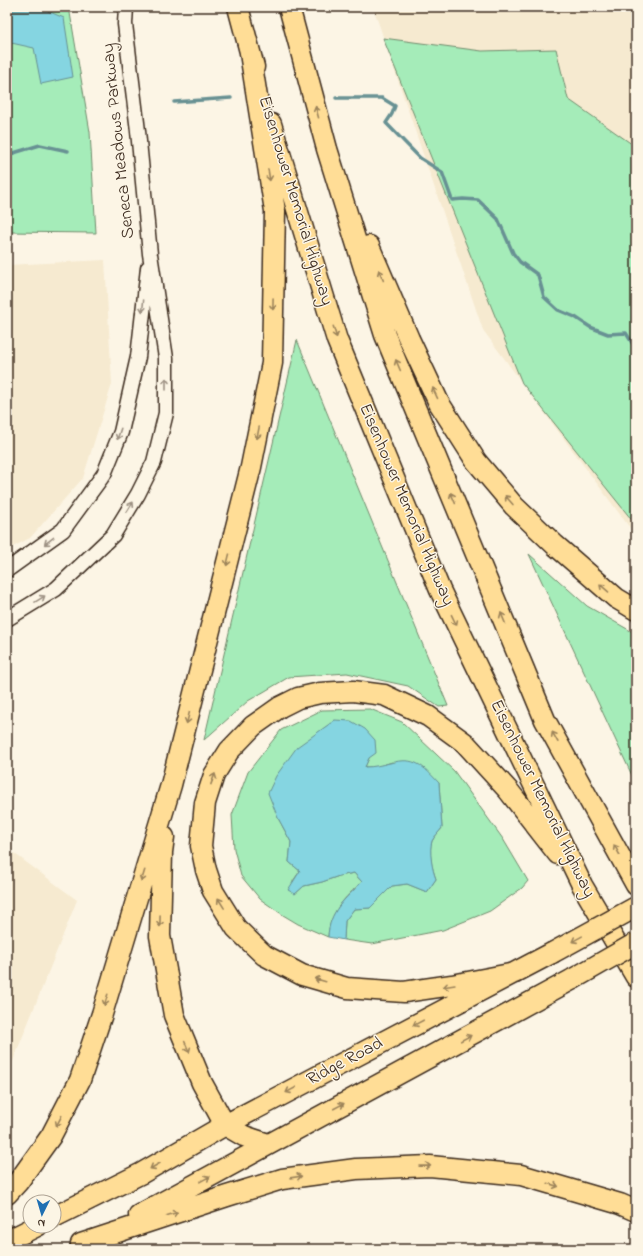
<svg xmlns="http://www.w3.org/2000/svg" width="643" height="1256" font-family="'Indie Flower',sans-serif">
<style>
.built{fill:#f6ead0}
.green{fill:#a5ecb9;stroke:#708b6c}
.water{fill:#85d5e1;stroke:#679193}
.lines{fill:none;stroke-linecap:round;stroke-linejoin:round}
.stream{stroke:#679193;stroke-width:3.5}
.minor-casing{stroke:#3b2a1e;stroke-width:17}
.highway-casing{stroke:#3b2a1e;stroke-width:23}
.minor{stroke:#fcf5e5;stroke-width:14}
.highway{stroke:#ffdd96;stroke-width:20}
.highway-bridge-casing{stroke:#3b2a1e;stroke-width:23;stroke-linecap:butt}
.highway-bridge{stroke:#ffdd96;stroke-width:20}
.oneway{stroke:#9d845a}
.oneway2{stroke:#9c9082}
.labels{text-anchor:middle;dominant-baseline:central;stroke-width:3;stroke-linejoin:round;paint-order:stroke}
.street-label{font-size:18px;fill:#3b2a1e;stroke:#fcf5e5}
</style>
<rect width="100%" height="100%" fill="#fcf5e5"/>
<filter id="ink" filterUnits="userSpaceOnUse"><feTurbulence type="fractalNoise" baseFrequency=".025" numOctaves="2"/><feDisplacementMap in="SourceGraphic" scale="8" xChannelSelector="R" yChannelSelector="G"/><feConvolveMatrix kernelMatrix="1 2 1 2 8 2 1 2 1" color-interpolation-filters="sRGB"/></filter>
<g filter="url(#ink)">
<!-- built -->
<path class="built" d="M 373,7 L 636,7 L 636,536 L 483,330 Z
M 105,260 L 112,384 L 83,478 L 30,538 L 7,550 L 7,265 Z
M 7,848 L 77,900 L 7,1076 Z"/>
<!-- green -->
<path class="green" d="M 7,7 L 69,7 L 90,132 L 96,233 L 7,232 Z
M 383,38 L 482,51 L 556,49 L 568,99 L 636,147 L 636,525 L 522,383 Z
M 297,340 L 448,706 L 439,707 L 408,686 L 347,673 L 289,677 L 248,701 L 204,740 Z
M 529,554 L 587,606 L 636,634 L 636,784 Z
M 370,709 L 402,722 L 454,771 L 503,839 L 528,881 L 522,888 L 490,911 L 443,930 L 372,944 L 344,940 L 345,921 L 354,909 L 370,908 L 392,886 L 407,884 L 427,892 L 436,879 C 432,869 428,851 432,841 C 434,837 439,832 442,828 L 439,783 L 392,762 L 376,767 L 365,767 L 369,758 L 335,720 L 318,733 L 278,818 L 291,842 L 289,862 L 300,871 L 293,881 L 295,894 L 304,886 L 322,882 L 339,876 L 354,873 L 362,882 C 345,897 329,913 328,937 L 298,924 L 283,915 L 260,899 L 241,876 L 234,849 L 232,815 L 248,772 L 281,730 L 322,710 Z"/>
<!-- water -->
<path class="water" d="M 43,9 L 64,18 L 73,77 L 41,84 L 34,48 L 7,42 L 7,10 Z
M 335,720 L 351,721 L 365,729 L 375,740 L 376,753 L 369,758 L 365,767 C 374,767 381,765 390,763 C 415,756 423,766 439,783 L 442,828 C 439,832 434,837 432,841 C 429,851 432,869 436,879 L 427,892 L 407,884 L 392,886 L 370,908 L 354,909 L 345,921 L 344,940 L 328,937 C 329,911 345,899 362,882 L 354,873 L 339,876 L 322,882 L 304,886 L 295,894 L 288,890 L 300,871 L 289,862 L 291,842 L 278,818 L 268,793 L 276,776 L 297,747 Z"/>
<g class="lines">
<!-- stream -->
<path class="stream" d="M 336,98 L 382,98 L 395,106 L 392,114 L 386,123 L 420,158 L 442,172 L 452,200 L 463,199 L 478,200 L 498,219 L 513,253 L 520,262 L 538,275 L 544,297 L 558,310 L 575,317 L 590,327 L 608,334 L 626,333 L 636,349
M 174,102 L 231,98
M 7,155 L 40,145 L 68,151"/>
<defs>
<path id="minor" d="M 7,570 L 63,530 L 104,474 L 121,432 L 138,357 L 148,268
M 7,619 L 56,589 L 113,535 L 138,494 L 154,462 L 166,413 L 166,358 L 150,254 L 138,131 L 125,24 L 126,7"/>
<path id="highway" d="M 238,7 L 254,67
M 289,7 L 327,149 L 385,335 L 545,720 L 636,885
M 271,124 L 337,340 L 440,590 L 582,885 L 636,977
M 369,246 L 409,339 L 439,403 L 476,461 L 514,506 L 555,545 L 616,598 L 636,610
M 164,837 L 162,852 L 160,936 L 174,1015 L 202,1083 L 225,1125 L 244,1136 L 268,1144
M 515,973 L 452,985 L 404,992 L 347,988 L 302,975 L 264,955 L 236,928 L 213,891 L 206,870 L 201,846 L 205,803 L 214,775 L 229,751 L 253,726 L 280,707 L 298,698 L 320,693 L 353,691 L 384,695 L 428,716 L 465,743 L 508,790 L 558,854
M 7,1194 L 18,1182 L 51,1136 L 80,1080 L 102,1014 L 171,785 L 251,467 L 272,363 L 275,211 L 250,53
M 139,1215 L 573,979
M 54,1217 L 142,1173 L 225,1125 L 552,953
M 7,1241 L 37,1226
M 81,1244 L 227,1196 L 282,1179 L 356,1169 L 430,1166 L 521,1175 L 620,1204 L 636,1211"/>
</defs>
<!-- minor casing -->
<use href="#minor" class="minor-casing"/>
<!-- highway casing -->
<use href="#highway" class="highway-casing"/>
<!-- minor -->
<use href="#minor" class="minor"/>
<!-- highway -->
<use href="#highway" class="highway"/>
<defs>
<path id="highway-bridge" d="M 552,953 L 636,907
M 573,979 L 636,943"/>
</defs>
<!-- highway-bridge casing -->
<use href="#highway-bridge" class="highway-bridge-casing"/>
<!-- highway-bridge -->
<use href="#highway-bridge" class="highway-bridge"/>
</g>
<!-- one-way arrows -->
<defs><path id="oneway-shaft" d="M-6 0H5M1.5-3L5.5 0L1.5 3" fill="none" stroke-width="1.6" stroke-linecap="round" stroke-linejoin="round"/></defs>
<g class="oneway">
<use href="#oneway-shaft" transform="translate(317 112) rotate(-105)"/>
<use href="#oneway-shaft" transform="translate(269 175) rotate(81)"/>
<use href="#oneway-shaft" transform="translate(381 275) rotate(-113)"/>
<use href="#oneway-shaft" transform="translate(273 304) rotate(91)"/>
<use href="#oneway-shaft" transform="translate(335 332) rotate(73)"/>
<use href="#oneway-shaft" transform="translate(398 365) rotate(-113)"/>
<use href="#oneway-shaft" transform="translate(435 393) rotate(-115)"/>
<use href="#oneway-shaft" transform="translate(258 433) rotate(101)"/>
<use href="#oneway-shaft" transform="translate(453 498) rotate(-113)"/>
<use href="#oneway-shaft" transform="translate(509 500) rotate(-131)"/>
<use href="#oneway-shaft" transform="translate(228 560) rotate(104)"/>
<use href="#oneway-shaft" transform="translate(604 588) rotate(-139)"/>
<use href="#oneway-shaft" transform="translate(503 618) rotate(-113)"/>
<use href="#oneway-shaft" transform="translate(454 620) rotate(64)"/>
<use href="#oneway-shaft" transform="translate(188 718) rotate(104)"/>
<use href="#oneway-shaft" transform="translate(555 737) rotate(-119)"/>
<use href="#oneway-shaft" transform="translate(213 779) rotate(-69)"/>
<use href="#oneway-shaft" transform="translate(617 850) rotate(-119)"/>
<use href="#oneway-shaft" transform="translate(143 876) rotate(107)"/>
<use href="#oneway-shaft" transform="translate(221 903) rotate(-122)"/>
<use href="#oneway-shaft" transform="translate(160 921) rotate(91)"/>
<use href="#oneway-shaft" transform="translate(577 939) rotate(151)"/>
<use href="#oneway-shaft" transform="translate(320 980) rotate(-164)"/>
<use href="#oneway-shaft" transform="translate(449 986) rotate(171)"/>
<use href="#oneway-shaft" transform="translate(106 1000) rotate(107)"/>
<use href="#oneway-shaft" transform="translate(418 1023) rotate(152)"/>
<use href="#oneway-shaft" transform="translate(466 1038) rotate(-28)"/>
<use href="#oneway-shaft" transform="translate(187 1047) rotate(67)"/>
<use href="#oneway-shaft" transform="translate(291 1090) rotate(152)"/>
<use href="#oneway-shaft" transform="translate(339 1106) rotate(-28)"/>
<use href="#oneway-shaft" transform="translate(59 1121) rotate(117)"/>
<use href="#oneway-shaft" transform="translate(155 1166) rotate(150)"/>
<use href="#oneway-shaft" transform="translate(425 1166) rotate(-1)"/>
<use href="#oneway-shaft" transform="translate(296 1177) rotate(-8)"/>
<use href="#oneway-shaft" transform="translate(205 1179) rotate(-29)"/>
<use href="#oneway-shaft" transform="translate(553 1185) rotate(16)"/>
<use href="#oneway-shaft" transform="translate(172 1214) rotate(-18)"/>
</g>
<g class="oneway2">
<use href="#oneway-shaft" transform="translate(143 306) rotate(96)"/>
<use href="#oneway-shaft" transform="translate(166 384) rotate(-90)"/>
<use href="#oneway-shaft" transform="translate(119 434) rotate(108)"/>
<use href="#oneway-shaft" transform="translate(130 507) rotate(-58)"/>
<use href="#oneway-shaft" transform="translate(49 541) rotate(142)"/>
<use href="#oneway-shaft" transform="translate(40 599) rotate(-32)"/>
</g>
</g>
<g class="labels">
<!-- street labels -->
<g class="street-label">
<text transform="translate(119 141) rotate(-96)">Seneca Meadows Parkway</text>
<text transform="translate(295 201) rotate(73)">Eisenhower Memorial Highway</text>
<text transform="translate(406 505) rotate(67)">Eisenhower Memorial Highway</text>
<text transform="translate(542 799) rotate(64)">Eisenhower Memorial Highway</text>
<text transform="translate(345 1062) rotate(-28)">Ridge Road</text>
</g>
</g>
<!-- margin -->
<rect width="643" height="1256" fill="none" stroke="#fcf5e5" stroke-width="24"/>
<rect x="12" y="12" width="619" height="1232" fill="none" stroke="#3b2a1e" stroke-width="1.5" filter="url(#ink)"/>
<!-- north arrow -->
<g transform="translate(42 1214) rotate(185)"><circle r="19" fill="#fcf5e5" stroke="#afa495"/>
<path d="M0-3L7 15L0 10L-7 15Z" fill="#1f6fb2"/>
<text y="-6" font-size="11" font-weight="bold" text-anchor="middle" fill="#3b2a1e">N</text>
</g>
</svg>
